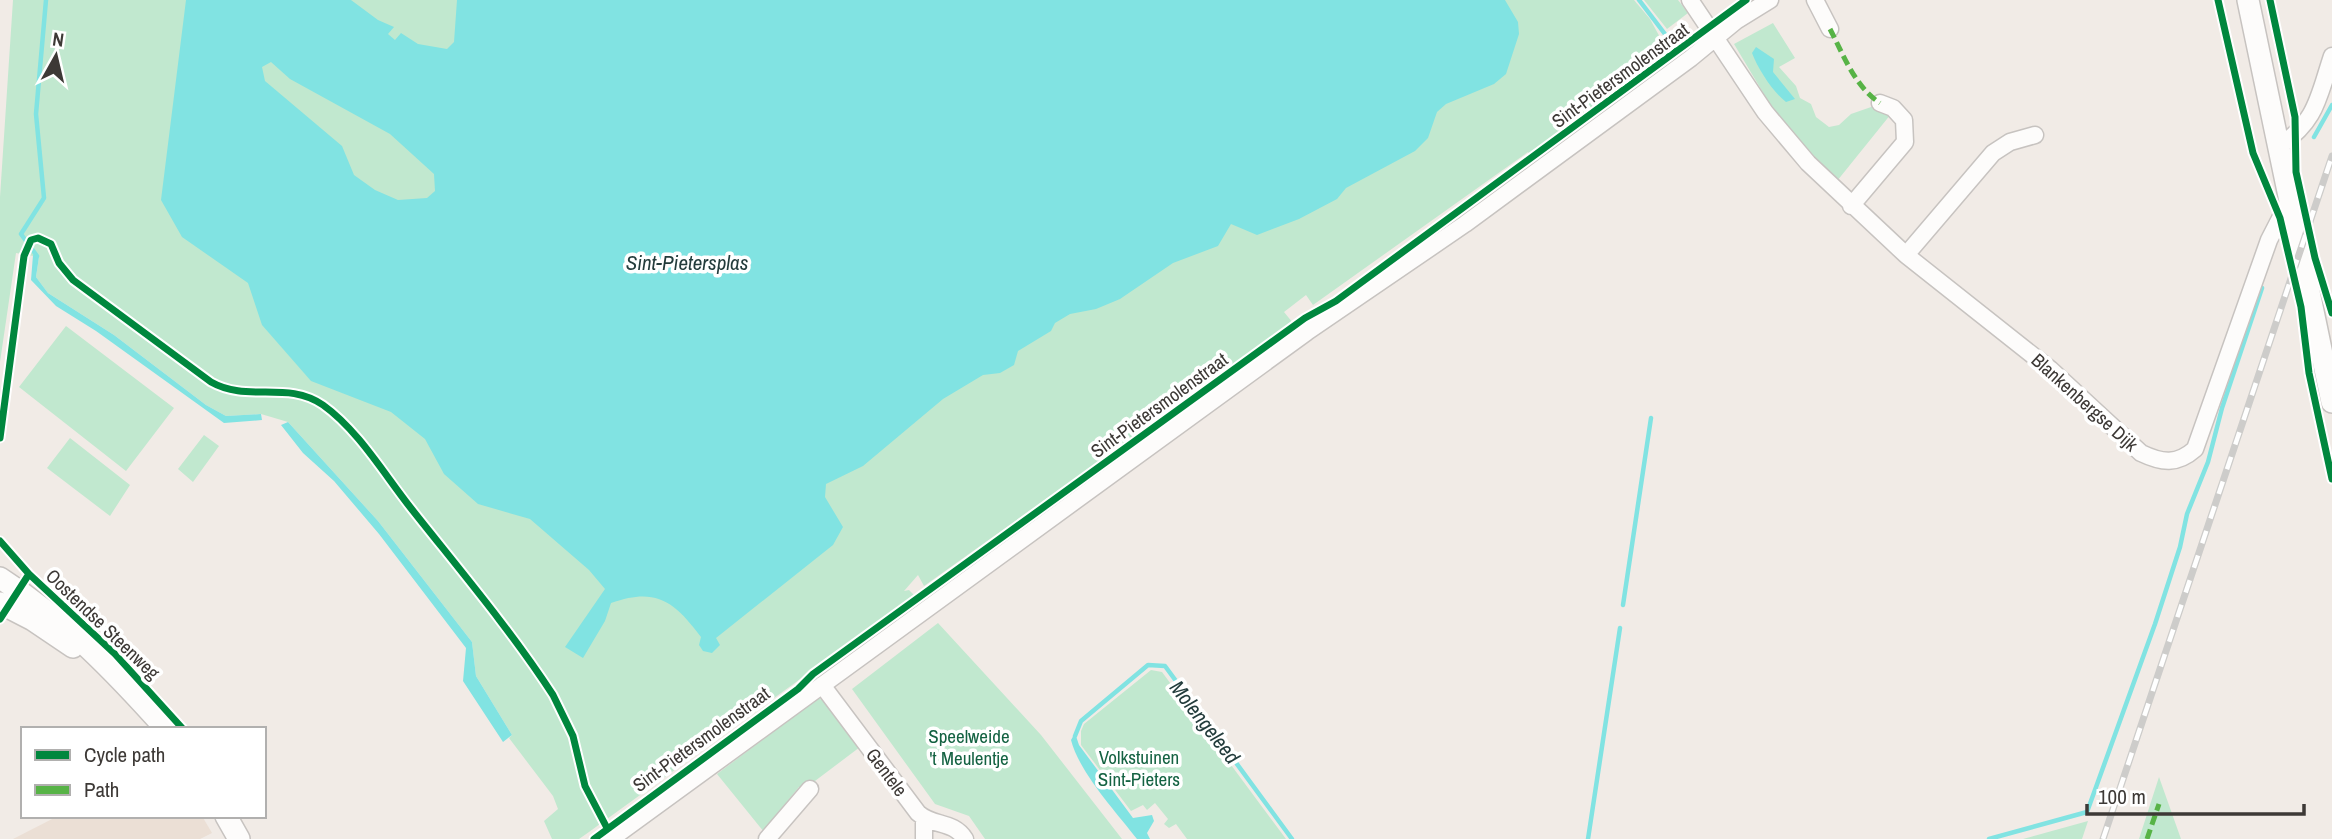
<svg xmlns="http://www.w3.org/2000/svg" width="2332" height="839" font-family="'Archivo Narrow',sans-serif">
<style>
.built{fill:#ebdfd5}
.green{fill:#c1e8cf}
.water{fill:#81e3e2;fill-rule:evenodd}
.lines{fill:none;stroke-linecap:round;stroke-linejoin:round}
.stream{stroke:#81e3e2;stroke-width:4.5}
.minor-casing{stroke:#c7c3c0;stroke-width:19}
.major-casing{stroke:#c7c3c0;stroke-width:24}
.minor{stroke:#fdfcfb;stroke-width:16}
.major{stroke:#fdfcfb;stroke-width:21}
.rail-casing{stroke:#cdccca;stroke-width:7}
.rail{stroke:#fff;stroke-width:4.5;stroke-dasharray:13;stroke-linecap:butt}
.quiet{stroke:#57b346;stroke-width:5;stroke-dasharray:10 5;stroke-linecap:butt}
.cycleway-casing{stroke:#fff;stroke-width:11}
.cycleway{stroke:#00873e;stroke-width:7}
.labels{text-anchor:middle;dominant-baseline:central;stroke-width:7;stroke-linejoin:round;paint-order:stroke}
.street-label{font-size:19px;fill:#3d3936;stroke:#fff}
.park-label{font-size:19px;fill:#146242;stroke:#fff}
.water-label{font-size:21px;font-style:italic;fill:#233c3c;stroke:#fff}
</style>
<rect width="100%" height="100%" fill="#f1ebe6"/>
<!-- built -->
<path class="built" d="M 58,816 L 202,816 L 212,833 L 200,839 L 13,839 Z"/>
<!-- green -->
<path class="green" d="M 13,0 L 1634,0 L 1650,19 L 1662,41 L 1673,37 L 1681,47 L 1531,156 L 1528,152 L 1313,305 L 1306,295 L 1284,312 L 1293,323 L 924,586 L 918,575 L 904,591 L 909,590 L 915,596 L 589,832 L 579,839 L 552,839 L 544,821 L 558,809 L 553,796 L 509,738 L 512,735 L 476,676 L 472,642 L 378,521 L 288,422 L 261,414 L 226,416 L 206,405 L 114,335 L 48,293 L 36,277 L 39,257 L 16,253 L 0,362 L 0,197 Z
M 1644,0 L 1678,0 L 1688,13 L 1667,29 Z
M 1773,23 L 1795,58 L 1779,67 L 1796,86 L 1800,98 L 1811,104 L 1816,117 L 1829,127 L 1839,125 L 1851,114 L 1874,106 L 1891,114 L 1837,181 L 1777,116 L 1734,44 Z
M 66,326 L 174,408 L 126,471 L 19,387 Z
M 204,435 L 219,446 L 193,482 L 178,469 Z
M 70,438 L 130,485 L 110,516 L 47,468 Z
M 938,623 L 1041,735 L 1122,839 L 985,839 L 969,816 L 935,804 L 852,689 Z
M 1151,670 L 1162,672 L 1286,839 L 1187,839 L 1176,824 L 1169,828 L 1164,824 L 1168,819 L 1155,803 L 1147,810 L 1143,805 L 1131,811 L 1081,745 L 1081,731 L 1084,724 Z
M 818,698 L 826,702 L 860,747 L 807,787 L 799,787 L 776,815 L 777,820 L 764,832 L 717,774 Z
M 2159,777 L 2181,839 L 2139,839 Z
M 2088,821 L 2082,839 L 2023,839 Z"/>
<!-- water -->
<path class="water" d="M 186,0 L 351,0 L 378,20 L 394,27 L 388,34 L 395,40 L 401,33 L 418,44 L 447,49 L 454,42 L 457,0 L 1505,0 L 1518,22 L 1519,34 L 1506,74 L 1494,84 L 1446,104 L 1437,112 L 1428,138 L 1415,151 L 1346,188 L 1337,199 L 1299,219 L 1257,235 L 1231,224 L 1218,246 L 1173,263 L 1120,299 L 1096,309 L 1070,314 L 1055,323 L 1051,331 L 1018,351 L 1014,365 L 1000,373 L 983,375 L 943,399 L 863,466 L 826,484 L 825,497 L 843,527 L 833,545 L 716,638 L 720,645 L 712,653 L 703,651 L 699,645 L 701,637 C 674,601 656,587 611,603 L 605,621 L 583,658 L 565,647 L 605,589 L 589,570 L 530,519 L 478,504 L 444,474 L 425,439 L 391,412 L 311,381 L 262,325 L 248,283 L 182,237 L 161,200 ZM 271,62 L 290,79 L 390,134 L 434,174 L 435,191 L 427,198 L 398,200 L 375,190 L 354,175 L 342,146 L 265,81 L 262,67 Z
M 1756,47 L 1774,59 L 1773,72 L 1795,99 L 1786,102 C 1773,92 1758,69 1752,53 Z
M 33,255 L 39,257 L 36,277 L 48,293 L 114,335 L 206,405 L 226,416 L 261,414 L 262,420 L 224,423 L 96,331 L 56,306 L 31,280 Z
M 288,422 L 378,521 L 472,642 L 476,676 L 512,735 L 503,742 L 463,681 L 466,648 L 379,534 L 334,481 L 303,453 L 281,425 Z
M 1075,733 L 1079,745 L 1133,818 L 1152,815 L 1154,821 L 1147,833 L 1150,839 L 1137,839 C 1116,812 1079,772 1071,740 Z"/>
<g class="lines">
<!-- stream -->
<path class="stream" d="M 1639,0 L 1671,42
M 2314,137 L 2332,105
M 37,256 L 21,234 L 44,198 L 36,114 L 46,0
M 1623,605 L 1651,418
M 1075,736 L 1081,721 L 1148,665 L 1165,666 L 1292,839
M 1588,839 L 1620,628
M 1989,839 L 2087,812 L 2155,624 L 2180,547 L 2187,514 L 2208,462 L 2222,408 L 2262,288"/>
<defs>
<path id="minor" d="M 1690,0 L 1765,112 L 1808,163 L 1906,255 L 2050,369 L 2141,453 C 2162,463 2177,465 2195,449 L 2269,240 L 2289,201
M 1815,0 L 1830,29
M 2278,147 C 2317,121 2318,98 2332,56
M 1851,206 L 1905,142 L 1904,120 L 1893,108 L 1880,103
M 1906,255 L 1993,153 L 2010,142 L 2035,135
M 822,685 L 918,813 C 933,827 953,820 965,839
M 611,839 L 1307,332 L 1465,224 L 1691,58 L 1736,21 L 1770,0
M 767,839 L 810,789
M 924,839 L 924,819"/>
<path id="major" d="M 2248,0 L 2332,402
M 0,578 C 64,619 115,672 166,729
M 0,603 L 33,620 L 73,647
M 226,816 L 239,839"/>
</defs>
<!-- minor casing -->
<use href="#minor" class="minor-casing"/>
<!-- major casing -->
<use href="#major" class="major-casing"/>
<!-- minor -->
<use href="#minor" class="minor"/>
<!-- major -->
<use href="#major" class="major"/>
<defs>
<path id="rail" d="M 2103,839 L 2332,156"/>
</defs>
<!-- rail casing -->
<use href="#rail" class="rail-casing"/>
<!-- rail -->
<use href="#rail" class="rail"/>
<!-- quiet -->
<path class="quiet" d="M 1830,29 C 1843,54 1855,87 1880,103
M 2147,839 L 2159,804"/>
<defs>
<path id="cycleway" d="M 2218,0 L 2253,153 L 2280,218 L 2301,307 L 2309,373 L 2332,479
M 2270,0 L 2295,117 L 2296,172 L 2315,258 L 2332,313
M 0,438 L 24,256 L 31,240 L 38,238 L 51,244 L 59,263 L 73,280 L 211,382 C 248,403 287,380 323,405 C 358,430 384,474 410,507 C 459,569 510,629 553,695 L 573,736 L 585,786 L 607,828
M 0,541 L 29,574 L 0,619
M 29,574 L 115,654 L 183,729
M 594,839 L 798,689 L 813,674 L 1305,318 L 1336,301 L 1746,0"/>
</defs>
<!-- cycleway casing -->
<use href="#cycleway" class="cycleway-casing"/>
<!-- cycleway -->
<use href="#cycleway" class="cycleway"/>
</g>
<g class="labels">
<!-- street labels -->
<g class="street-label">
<text transform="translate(1620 75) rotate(-36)">Sint-Pietersmolenstraat</text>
<text transform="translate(2085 402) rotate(42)">Blankenbergse Dijk</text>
<text transform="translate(1159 405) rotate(-36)">Sint-Pietersmolenstraat</text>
<text transform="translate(103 624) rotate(44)">Oostendse Steenweg</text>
<text transform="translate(701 739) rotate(-36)">Sint-Pietersmolenstraat</text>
<text transform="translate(887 772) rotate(53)">Gentele</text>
</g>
<!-- park labels -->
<g class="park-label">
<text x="969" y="736">Speelweide<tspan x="969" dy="22">'t Meulentje</tspan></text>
<text x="1139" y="757">Volkstuinen<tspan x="1139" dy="22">Sint-Pieters</tspan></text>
</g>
<!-- water labels -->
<g class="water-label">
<text x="687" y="262">Sint-Pietersplas</text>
<text transform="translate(1205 722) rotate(52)">Molengeleed</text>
</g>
</g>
<!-- legend -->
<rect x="21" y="727" width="245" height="91" fill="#ffffff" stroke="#b1b0af" stroke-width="2"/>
<rect x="35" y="750" width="35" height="10" fill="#00873e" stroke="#b1b0af" stroke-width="2"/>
<text x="84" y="762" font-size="21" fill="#3d3936">Cycle path</text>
<rect x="35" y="785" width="35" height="10" fill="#57b346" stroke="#b1b0af" stroke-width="2"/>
<text x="84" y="797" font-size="21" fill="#3d3936">Path</text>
<!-- north arrow -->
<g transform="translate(56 56) rotate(8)" stroke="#ffffff" stroke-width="5" paint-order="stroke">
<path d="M0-5L12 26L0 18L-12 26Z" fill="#3d3936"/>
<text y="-10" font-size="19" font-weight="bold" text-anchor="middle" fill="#3d3936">N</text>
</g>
<!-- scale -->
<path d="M2087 804v10h217v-10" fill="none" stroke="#3d3936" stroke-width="3.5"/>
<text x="2098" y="804" font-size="21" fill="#3d3936" stroke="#ffffff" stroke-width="5" paint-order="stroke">100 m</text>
</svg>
